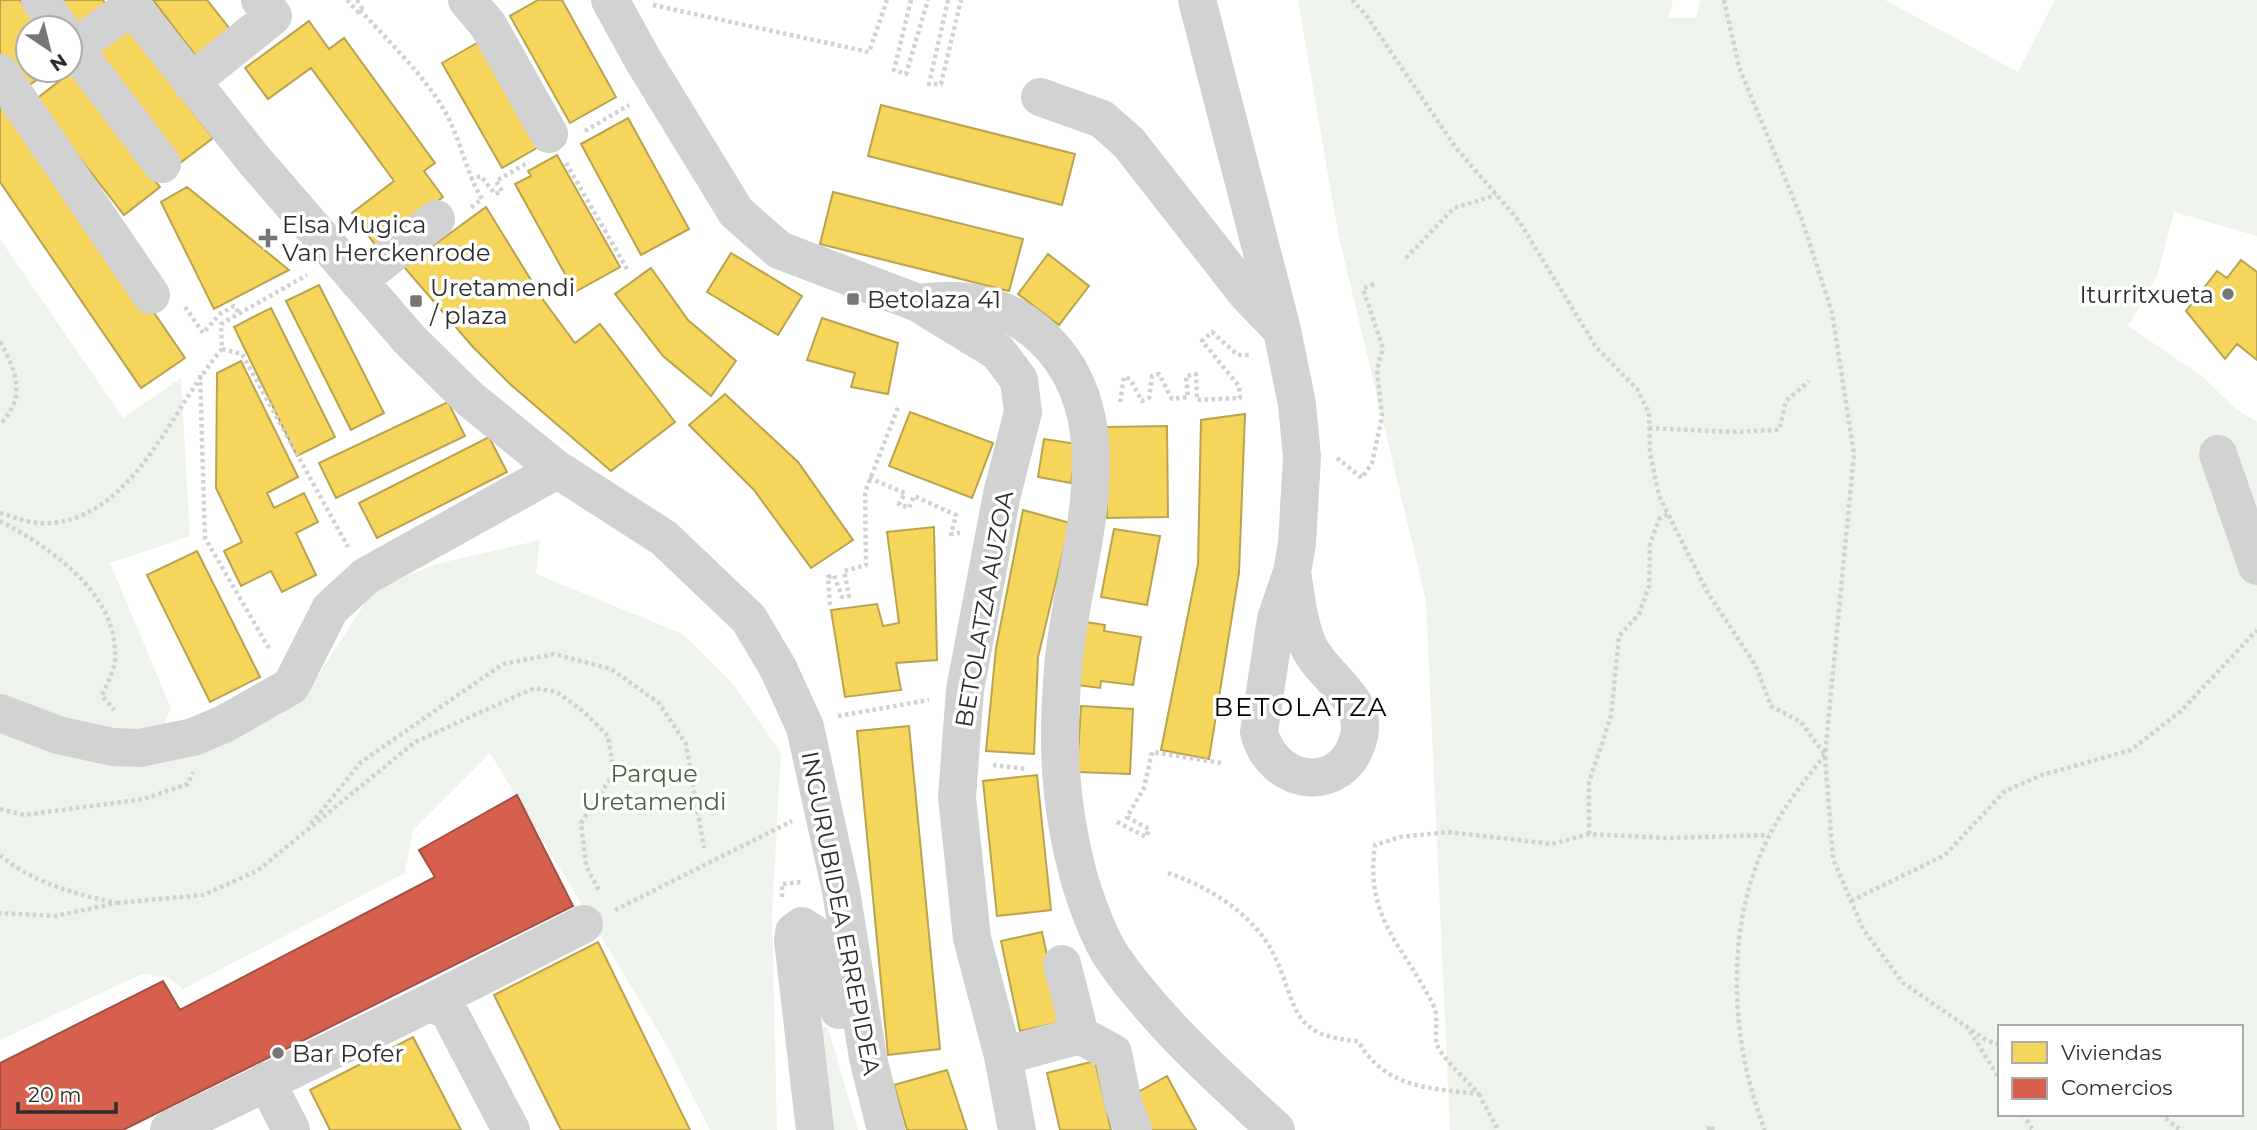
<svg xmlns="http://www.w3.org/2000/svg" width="2257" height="1130" font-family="Montserrat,sans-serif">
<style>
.green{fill:#eef3eb;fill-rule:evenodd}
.homes{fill:#f6d55c;stroke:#baa34e;stroke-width:2}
.shops{fill:#d6604d;stroke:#a35143;stroke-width:2}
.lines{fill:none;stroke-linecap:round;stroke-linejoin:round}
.path{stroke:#d2d2d2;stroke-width:4.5;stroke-dasharray:3.5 3.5;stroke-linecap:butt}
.minor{stroke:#d2d2d2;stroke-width:38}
.poi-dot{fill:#767676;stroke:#fff;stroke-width:2.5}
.labels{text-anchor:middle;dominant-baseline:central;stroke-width:7;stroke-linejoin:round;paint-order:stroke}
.poi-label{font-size:24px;fill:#2d2d2d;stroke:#fff;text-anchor:start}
.street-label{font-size:24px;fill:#2d2d2d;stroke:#fff}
.park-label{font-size:24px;fill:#47663d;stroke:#fff}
.neighbourhood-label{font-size:26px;letter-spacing:2px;fill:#000;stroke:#fff}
</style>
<rect width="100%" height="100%" fill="#fff"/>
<!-- green -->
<path class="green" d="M 1298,0 L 1673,0 L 1668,18 L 1696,18 L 1700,0 L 1885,0 L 2018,72 L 2055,0 L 2257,0 L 2257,236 L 2174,212 L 2157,276 L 2128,326 L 2202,376 L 2236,409 L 2257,422 L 2257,1130 L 1450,1130 L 1426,601 L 1338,233 ZM 2000,1027 L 2241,1027 L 2241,1114 L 2000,1114 Z
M 0,239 L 123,418 L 181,378 L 190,536 L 110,563 L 171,708 L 147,766 L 241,734 L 303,699 L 374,589 L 436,564 L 540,540 L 536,574 L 683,634 L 733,684 L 781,753 L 772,914 L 777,1130 L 710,1130 L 666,1044 L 490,753 L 413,830 L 405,873 L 183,989 L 167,977 L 142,974 L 0,1040 Z
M 824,1027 L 828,1028 L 858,1130 L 829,1130 L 822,1028 Z"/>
<!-- homes -->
<path class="homes" d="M 0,0 L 20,0 L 39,28 L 28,28 L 28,70 L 51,70 L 22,90 L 0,57 Z
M 49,0 L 103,0 L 108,9 L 70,32 Z
M 153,0 L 207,0 L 230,29 L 196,56 Z
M 538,0 L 562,0 L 616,97 L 570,123 L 510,16 Z
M 122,21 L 213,138 L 176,166 L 85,49 Z
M 309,21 L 329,49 L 344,38 L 435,163 L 424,171 L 443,197 L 376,246 L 352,213 L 394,181 L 311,68 L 268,99 L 245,68 Z
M 489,36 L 549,141 L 502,168 L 442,63 Z
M 71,72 L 160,187 L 124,215 L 35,100 Z
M 0,87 L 185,358 L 141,388 L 0,182 Z
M 881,105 L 1075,154 L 1062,205 L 868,156 Z
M 628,118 L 689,229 L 641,255 L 581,144 Z
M 557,155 L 620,267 L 575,292 L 515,184 L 531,176 L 528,171 Z
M 187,187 L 289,270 L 214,309 L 161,202 Z
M 833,192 L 1023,239 L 1009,291 L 820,244 Z
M 486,207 L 544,301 L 575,343 L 600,324 L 675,422 L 611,471 L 510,384 L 473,347 L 404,267 Z
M 731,253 L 802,296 L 778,335 L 707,292 Z
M 1048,254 L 1089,286 L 1059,325 L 1018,294 Z
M 2241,260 L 2257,272 L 2257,360 L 2237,344 L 2225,359 L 2186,311 L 2217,271 L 2227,278 Z
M 651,268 L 688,320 L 736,361 L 711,396 L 663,356 L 615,294 Z
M 319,285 L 384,413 L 351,430 L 286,301 Z
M 271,308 L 335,437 L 297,456 L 234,327 Z
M 822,318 L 898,343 L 888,394 L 851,387 L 855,373 L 807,360 Z
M 241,361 L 298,477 L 267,493 L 274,508 L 304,493 L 318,522 L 296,533 L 316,575 L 282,592 L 271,571 L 241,586 L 224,551 L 242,542 L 216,488 L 217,373 Z
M 725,394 L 798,462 L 853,540 L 811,568 L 754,490 L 689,425 Z
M 448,402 L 465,436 L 336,498 L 319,463 Z
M 910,412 L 993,443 L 972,498 L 889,466 Z
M 1245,414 L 1239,573 L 1209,759 L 1161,750 L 1198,564 L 1201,420 Z
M 1167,426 L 1168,517 L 1107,518 L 1106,427 Z
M 489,437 L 507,472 L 377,538 L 359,503 Z
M 1044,439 L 1077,444 L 1071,483 L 1038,477 Z
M 1023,510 L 1070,523 L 1038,657 L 1034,754 L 986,751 L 996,648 Z
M 934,527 L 937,660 L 896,663 L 901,690 L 845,697 L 831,610 L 877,604 L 883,626 L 899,623 L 887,532 Z
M 1114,529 L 1160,536 L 1147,605 L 1101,597 Z
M 197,551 L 260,677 L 210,702 L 147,575 Z
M 1086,622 L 1105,625 L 1104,631 L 1141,637 L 1133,685 L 1101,681 L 1100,688 L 1077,685 Z
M 1081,706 L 1133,709 L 1130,774 L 1077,772 Z
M 909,726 L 940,1049 L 888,1055 L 857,731 Z
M 1037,775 L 1051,910 L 997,916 L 983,781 Z
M 1042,932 L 1061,1022 L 1020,1031 L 1001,941 Z
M 598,942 L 690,1130 L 561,1130 L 494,995 Z
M 413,1037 L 461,1130 L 330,1130 L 310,1090 Z
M 1095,1061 L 1111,1130 L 1060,1130 L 1047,1073 Z
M 947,1070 L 967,1130 L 907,1130 L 894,1085 Z
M 1167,1076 L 1196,1130 L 1149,1130 L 1131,1096 Z"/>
<!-- shops -->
<path class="shops" d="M 517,795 L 573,906 L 123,1130 L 0,1130 L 0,1063 L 163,981 L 180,1010 L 435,877 L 419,850 Z"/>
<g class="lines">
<!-- path -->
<path class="path" d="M 347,0 L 358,12 L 362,8 L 357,0
M 911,0 L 894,70 L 906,74 L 928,0
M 948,0 L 929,84 L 941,84 L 961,0
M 1352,0 L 1366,15 L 1456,148 L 1519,221 L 1596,347 L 1637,389 L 1649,413 L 1650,453 L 1659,496 L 1708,593 L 1756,666 L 1771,706 L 1801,722 L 1825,755 L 1833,859 L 1863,929 L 1903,983 L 1986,1040 L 2000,1045
M 1724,0 L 1739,67 L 1801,217 L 1832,312 L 1854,454 L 1825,755 C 1805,780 1785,805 1770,834 C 1724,923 1729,1039 1765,1130
M 653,5 L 869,52 L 887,0
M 360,10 C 387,40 420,71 441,105 C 460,134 464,169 482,199 L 469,209
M 585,131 L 629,105
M 566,163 L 627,269
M 470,179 L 481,176 L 495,194 L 502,191 L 496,181 L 529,162
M 1406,258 L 1454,208 L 1496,195
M 185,307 L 203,333 L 220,314 L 234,306 L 240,314
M 0,342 C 16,369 27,399 0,424
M 222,349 L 242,354 L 348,547
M 200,375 L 205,538 L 270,650
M 1120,402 L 1124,377 L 1130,379 L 1142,401 L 1149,398 L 1152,376 L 1159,374 L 1172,399 L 1188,397 L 1186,376 L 1196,374 L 1197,400 L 1240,398 L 1239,386 L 1202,341 L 1212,332 L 1238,355 L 1250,355
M 1649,428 L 1731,432 L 1779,430 L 1786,401 L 1809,381
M 1337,458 L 1362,478 L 1372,463 L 1382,417 L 1377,370 L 1383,348 L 1363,289 L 1376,283
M 869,478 L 905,493 L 899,504 L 909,508 L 914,496 L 956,515 L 951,534 L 960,533
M 0,513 C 17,518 34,525 52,523 C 136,515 173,405 222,349 L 221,324 L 307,275
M 0,521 C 52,549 119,594 115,660 C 114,672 106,685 102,696 L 114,710
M 830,605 L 828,577 L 834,575 L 842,597 L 849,596 L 844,571 L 866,565 L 865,492 L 899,405
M 838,716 L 929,700
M 993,765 L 1026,769
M 0,809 L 24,815 L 144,799 L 188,784 L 193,772
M 1117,822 L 1146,837 L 1149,829 L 1127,817 L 1144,788 L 1152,752 L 1221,763
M 311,824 L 361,762 L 503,664 L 554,654 L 611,669 L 659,703 L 686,744 L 704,848
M 1589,834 L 1589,782 L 1611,716 L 1619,636 L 1639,614 L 1649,586 L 1650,544 L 1659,519 L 1668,514
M 0,855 C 33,883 75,894 117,903 L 56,916 L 0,913
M 1168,873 C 1208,886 1253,914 1273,953 C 1299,1005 1287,1036 1358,1041 C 1386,1089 1429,1088 1479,1094 C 1469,1083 1441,1057 1437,1045 C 1434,1033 1439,1019 1434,1007 C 1406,947 1364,921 1375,845 L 1400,837 L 1448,832 L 1552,844 L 1589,834 L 1666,838 L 1769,835
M 782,897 L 782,884 L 802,882
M 1851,901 L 1945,855 L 2005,791 L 2042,775 L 2131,750 L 2181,711 L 2257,630
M 117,903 L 203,895 L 257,871 L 415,742 L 534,688 L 557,692 L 585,713 L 608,736 L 614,773 L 581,823 L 586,866 L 600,892
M 615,910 L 792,821
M 1970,1031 L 2000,1080
M 1479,1094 L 1498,1130
M 2023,1114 L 2033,1130
M 2160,1114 L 2180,1130
M 1709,1130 L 1709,1126 L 1715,1130"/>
<!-- minor -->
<path class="minor" d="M 40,0 L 60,28
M 127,0 L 254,160 L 409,339 L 470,399 L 555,468 L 664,538 L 749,619 L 778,668 L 805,727 L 841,891 L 868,1058 L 886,1130
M 467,0 L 488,25 L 549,134
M 610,0 L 643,60 L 736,212 L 779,250 L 918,303 L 998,352 L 1019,380 L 1023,412 L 1002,494 L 965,690 L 957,797 L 972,938 L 1003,1056 L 1017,1130
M 1197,0 L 1282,330 L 1297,404 L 1302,457 L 1297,544 L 1292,572 L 1276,619 L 1259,732 C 1273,787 1342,795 1358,740 C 1371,699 1322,678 1308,645 C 1298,622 1296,596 1292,572
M 132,6 L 74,48 L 162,164
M 0,73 L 151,295
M 191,82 L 273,16 L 260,0
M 1040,97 L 1102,119 L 1129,143 L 1247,294 L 1278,326
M 358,281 L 436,219
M 918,303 C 964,296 1006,304 1041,336 C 1134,421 1070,565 1063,669 C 1057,743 1059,802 1078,874 C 1084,896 1099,938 1112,957 C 1156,1021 1219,1077 1276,1130
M 2218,454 L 2257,566
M 0,713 L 58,735 L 113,747 L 140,748 L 193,737 L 224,724 L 291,686 L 330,609 L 366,576 L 546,476 L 555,468
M 1062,964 L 1080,1035 L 1113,1053 L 1123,1103 L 1133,1130
M 429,1003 L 448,1010 L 511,1130
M 1003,1056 L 1080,1035
M 266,1081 L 291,1130
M 169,1130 L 429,1003 L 584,924
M 815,1130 L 793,940 L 794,932 L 802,926 L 813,933 L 819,943 L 839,1010"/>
</g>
<!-- markers -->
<g class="poi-dot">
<path d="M264.5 227.5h7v7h7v7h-7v7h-7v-7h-7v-7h7z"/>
<circle cx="2228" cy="294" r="7"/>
<rect x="846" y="292" width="14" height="14" rx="3.5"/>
<rect x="409" y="294" width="14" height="14" rx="3.5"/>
<circle cx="278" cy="1053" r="7"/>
</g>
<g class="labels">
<!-- poi labels -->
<g class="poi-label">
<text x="282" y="224">Elsa Mugica<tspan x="282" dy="28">Van Herckenrode</tspan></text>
<text x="430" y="287">Uretamendi<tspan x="430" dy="28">/ plaza</tspan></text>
<text x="2214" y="294" text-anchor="end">Iturritxueta</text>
<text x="867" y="299">Betolaza 41</text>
<text x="292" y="1053">Bar Pofer</text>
</g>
<!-- street labels -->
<g class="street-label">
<text transform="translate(984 609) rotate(-80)">BETOLATZA AUZOA</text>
<text transform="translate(841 913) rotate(79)">INGURUBIDEA ERREPIDEA</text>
</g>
<!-- park labels -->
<g class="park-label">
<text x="654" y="773">Parque<tspan x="654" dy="28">Uretamendi</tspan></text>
</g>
<!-- neighbourhood labels -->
<g class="neighbourhood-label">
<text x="1301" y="707">BETOLATZA</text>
</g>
</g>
<!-- legend -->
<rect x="1998" y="1025" width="245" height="91" fill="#ffffff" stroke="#ababab" stroke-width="2"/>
<rect x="2012" y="1042" width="35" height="21" fill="#f6d55c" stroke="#ababab" stroke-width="2"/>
<text x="2061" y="1060" font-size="21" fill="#2d2d2d">Viviendas</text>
<rect x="2012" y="1078" width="35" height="21" fill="#d6604d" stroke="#ababab" stroke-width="2"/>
<text x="2061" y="1095" font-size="21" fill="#2d2d2d">Comercios</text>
<!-- north arrow -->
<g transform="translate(49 49) rotate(145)"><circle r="33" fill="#ffffff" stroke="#ababab" stroke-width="2"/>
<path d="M0-5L12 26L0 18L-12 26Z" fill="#767676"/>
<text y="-10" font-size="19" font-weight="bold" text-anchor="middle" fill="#2d2d2d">N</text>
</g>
<!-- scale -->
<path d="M18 1102v10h98v-10" fill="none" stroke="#2d2d2d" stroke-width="3.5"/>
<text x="28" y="1102" font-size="21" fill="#2d2d2d" stroke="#ffffff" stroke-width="5" paint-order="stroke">20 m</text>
</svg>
